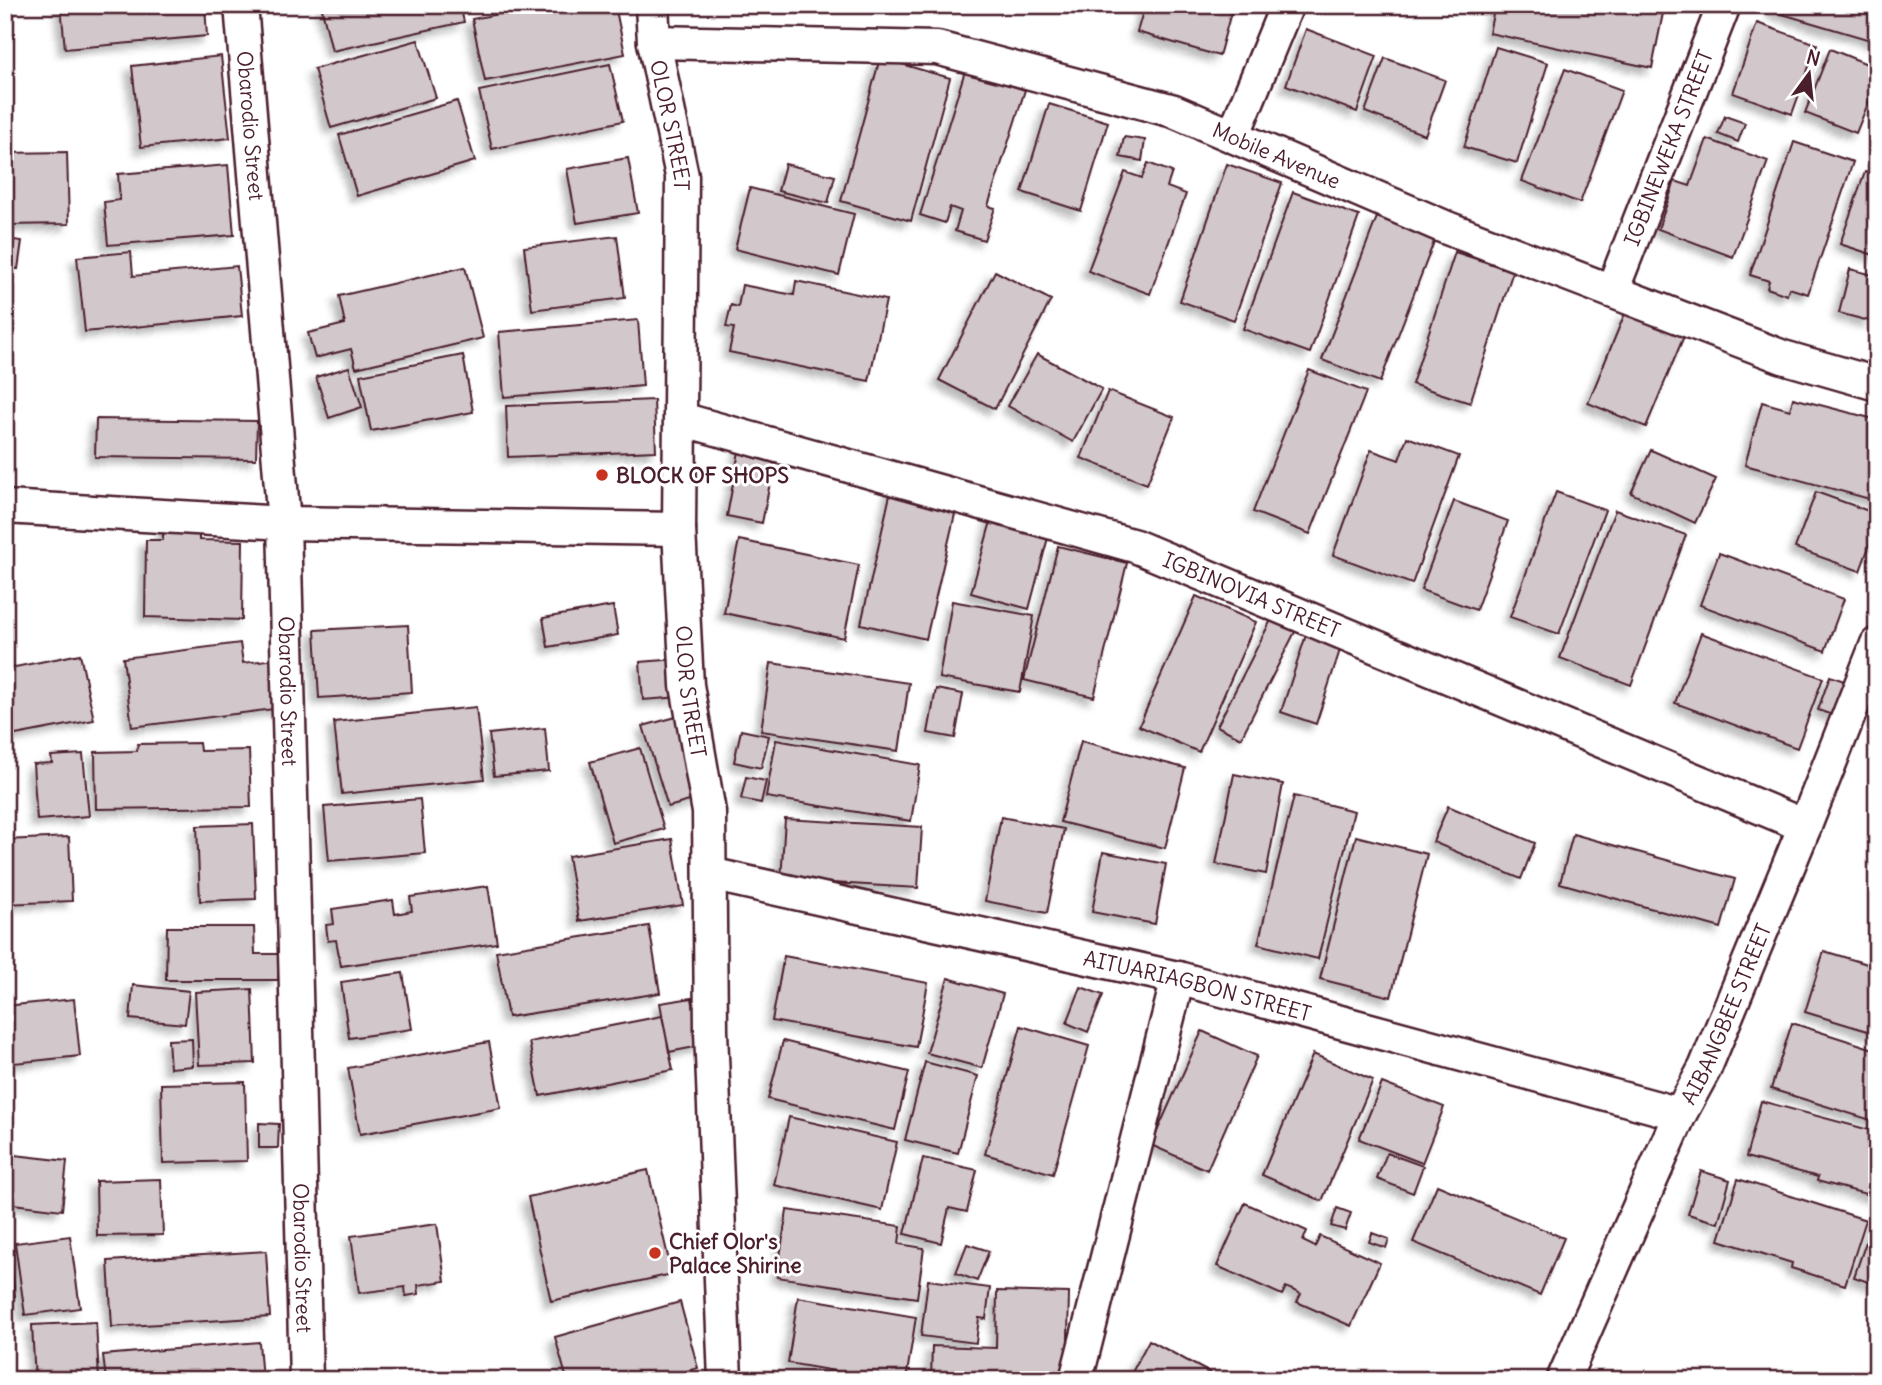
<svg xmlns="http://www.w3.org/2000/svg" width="1882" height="1385" font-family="Delius,sans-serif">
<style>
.building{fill:#d2c7cb;stroke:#4a1f2b;stroke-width:2;filter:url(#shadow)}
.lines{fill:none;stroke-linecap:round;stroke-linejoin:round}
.minor-casing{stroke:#4a1f2b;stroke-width:37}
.minor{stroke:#fff;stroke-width:32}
.poi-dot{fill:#c8321e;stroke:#fff;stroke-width:2.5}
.labels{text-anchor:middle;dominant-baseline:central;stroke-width:6;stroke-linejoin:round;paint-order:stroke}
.street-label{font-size:21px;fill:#4a1f2b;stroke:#fff}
.poi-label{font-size:21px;font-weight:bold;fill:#4a1f2b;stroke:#fff;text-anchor:start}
</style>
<defs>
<filter id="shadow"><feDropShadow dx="-6" dy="6" stdDeviation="3.5" flood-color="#0004"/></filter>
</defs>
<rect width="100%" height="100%" fill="#fff"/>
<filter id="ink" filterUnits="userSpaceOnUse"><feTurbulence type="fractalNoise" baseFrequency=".0143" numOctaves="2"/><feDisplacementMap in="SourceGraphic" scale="14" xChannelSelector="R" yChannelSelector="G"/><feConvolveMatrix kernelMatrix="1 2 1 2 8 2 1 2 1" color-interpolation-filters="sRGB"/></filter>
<g filter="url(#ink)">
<!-- building -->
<path class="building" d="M 61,5 L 205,5 L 207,36 L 65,49 Z
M 321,5 L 460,5 L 464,22 L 332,51 Z
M 545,5 L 615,5 L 625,54 L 485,81 L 472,19 Z
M 1145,5 L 1233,5 L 1219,56 L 1137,32 Z
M 1495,5 L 1650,5 L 1664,8 L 1652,68 L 1489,33 Z
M 1774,5 L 1877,5 L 1877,42 L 1772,11 Z
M 1757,23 L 1817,44 L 1792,114 L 1733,93 Z
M 1306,29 L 1377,56 L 1357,112 L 1286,85 Z
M 418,40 L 436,98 L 331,128 L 314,69 Z
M 1496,47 L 1548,63 L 1517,163 L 1464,147 Z
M 1830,49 L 1877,68 L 1877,81 L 1856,133 L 1805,113 Z
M 221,56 L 230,138 L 141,147 L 132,66 Z
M 880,58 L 950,78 L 911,221 L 841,201 Z
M 1385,58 L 1445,80 L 1425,135 L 1365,112 Z
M 610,64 L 623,121 L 492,149 L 479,91 Z
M 1565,69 L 1622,90 L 1580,203 L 1522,181 Z
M 965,71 L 1025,90 L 988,206 L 995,208 L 984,240 L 955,231 L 961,211 L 950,207 L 945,223 L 920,215 Z
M 457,101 L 475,161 L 357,196 L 339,135 Z
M 1049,104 L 1108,122 L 1081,211 L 1022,192 Z
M 1725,116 L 1745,123 L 1738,142 L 1718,134 Z
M 1124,137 L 1145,140 L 1142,161 L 1120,157 Z
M 1707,139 L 1768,161 L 1733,257 L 1658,229 L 1675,181 L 1690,186 Z
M 1794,142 L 1853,162 L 1808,294 L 1789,288 L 1787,295 L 1767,288 L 1769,281 L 1750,275 Z
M 67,152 L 69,224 L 5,225 L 5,153 Z
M 628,158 L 638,213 L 577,223 L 567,169 Z
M 1148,163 L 1172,172 L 1167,187 L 1186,194 L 1150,294 L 1088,271 L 1125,172 L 1142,178 Z
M 785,164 L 835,176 L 828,203 L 778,191 Z
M 1227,164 L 1282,183 L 1234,320 L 1180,301 Z
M 228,165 L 234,235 L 108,245 L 104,202 L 120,200 L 118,174 Z
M 1865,172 L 1877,176 L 1877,256 L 1840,244 Z
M 750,188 L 854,214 L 839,275 L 735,249 Z
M 1293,192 L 1359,216 L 1310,353 L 1243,329 Z
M 1377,217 L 1435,239 L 1380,382 L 1322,360 Z
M 617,236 L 625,298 L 532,310 L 524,247 Z
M 5,239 L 22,241 L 18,269 L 5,267 Z
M 131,252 L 133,276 L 237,266 L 242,316 L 85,332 L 77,257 Z
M 1455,252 L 1513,271 L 1470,403 L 1412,384 Z
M 465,267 L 483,338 L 356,368 L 351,349 L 315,358 L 308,333 L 345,324 L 339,296 Z
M 1850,269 L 1877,276 L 1877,289 L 1869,321 L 1839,313 Z
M 995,271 L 1051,300 L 995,409 L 939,380 Z
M 796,281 L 886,300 L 869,381 L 729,352 L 734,328 L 726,327 L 731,305 L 738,307 L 742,285 L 794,295 Z
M 1625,313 L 1684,336 L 1646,427 L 1588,403 Z
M 638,320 L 643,386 L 504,397 L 499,332 Z
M 1037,354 L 1102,389 L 1073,442 L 1008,406 Z
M 463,355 L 473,412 L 371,431 L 360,375 Z
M 349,367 L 362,407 L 329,418 L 316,377 Z
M 1309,370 L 1366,392 L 1310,534 L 1253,512 Z
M 1108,391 L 1174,417 L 1147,484 L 1081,458 Z
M 1793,398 L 1874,419 L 1871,431 L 1877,433 L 1877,501 L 1745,465 L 1762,402 L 1790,410 Z
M 654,400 L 656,451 L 508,457 L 506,406 Z
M 96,419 L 257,421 L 256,459 L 95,457 Z
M 1407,437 L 1459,456 L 1412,584 L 1333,555 L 1371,450 L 1399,460 Z
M 740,446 L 776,453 L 762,523 L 727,516 Z
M 1651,450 L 1716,479 L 1695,523 L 1631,493 Z
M 892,486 L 958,501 L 926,639 L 861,624 Z
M 1556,492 L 1605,510 L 1559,634 L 1510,617 Z
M 1816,492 L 1877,514 L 1877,525 L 1860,571 L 1795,548 Z
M 1454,501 L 1508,521 L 1476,610 L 1421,590 Z
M 1615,510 L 1686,535 L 1631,685 L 1560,658 Z
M 993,514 L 1050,530 L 1029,609 L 971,593 Z
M 163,522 L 199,522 L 199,540 L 243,541 L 242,620 L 145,617 L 146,540 L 163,540 Z
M 739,540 L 859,565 L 844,638 L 724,613 Z
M 1058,546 L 1127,563 L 1094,697 L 1024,680 Z
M 1719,553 L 1844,599 L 1825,651 L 1700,605 Z
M 1196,596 L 1256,622 L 1199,752 L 1139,726 Z
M 952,601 L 1034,616 L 1020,692 L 939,678 Z
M 613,606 L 618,635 L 548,647 L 543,618 Z
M 1272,618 L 1296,630 L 1241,738 L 1217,726 Z
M 408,625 L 412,692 L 319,698 L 315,630 Z
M 1701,633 L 1823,678 L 1797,748 L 1675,703 Z
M 1306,635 L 1341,647 L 1316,724 L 1281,712 Z
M 240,643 L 243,663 L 276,659 L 282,708 L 132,727 L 123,658 Z
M 80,654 L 94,720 L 5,737 L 5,669 Z
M 678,659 L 681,697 L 643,700 L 640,662 Z
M 771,663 L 909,683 L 899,751 L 761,731 Z
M 1830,676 L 1850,683 L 1838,717 L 1818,710 Z
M 936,689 L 963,694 L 955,738 L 928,733 Z
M 476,707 L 484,779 L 342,794 L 334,722 Z
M 676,717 L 700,798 L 668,807 L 643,726 Z
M 545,728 L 549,771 L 494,776 L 489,734 Z
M 741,730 L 769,736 L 761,768 L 734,762 Z
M 776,740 L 920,765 L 911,821 L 766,797 Z
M 1081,741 L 1185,768 L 1165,848 L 1060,822 Z
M 199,743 L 200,751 L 249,750 L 251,807 L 96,809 L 95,752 L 137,751 L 138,744 Z
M 640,748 L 664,829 L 613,843 L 590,762 Z
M 83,754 L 89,816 L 37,820 L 33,764 L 52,763 L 51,756 Z
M 1234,774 L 1283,784 L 1266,874 L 1216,864 Z
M 746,777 L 766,781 L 761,803 L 741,799 Z
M 1294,796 L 1354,811 L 1318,959 L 1258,944 Z
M 420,799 L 425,853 L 329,861 L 324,807 Z
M 1448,806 L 1535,843 L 1521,879 L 1433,842 Z
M 1001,817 L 1064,829 L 1047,913 L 985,901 Z
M 785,819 L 922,827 L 918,888 L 781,880 Z
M 253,824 L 256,899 L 200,901 L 197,826 Z
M 1573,834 L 1735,879 L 1721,928 L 1560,883 Z
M 1356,836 L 1427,854 L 1391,997 L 1320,979 Z
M 69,837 L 72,901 L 5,904 L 5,840 Z
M 672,839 L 683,905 L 579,921 L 568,856 Z
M 1103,852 L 1166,864 L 1155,924 L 1092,912 Z
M 488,886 L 497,943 L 341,966 L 336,940 L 328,941 L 326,925 L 334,924 L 332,909 L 393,900 L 395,914 L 412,911 L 410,897 Z
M 649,926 L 660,993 L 508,1017 L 496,951 Z
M 167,927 L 254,927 L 255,954 L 278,954 L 278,980 L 166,980 Z
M 1824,951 L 1877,967 L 1877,1034 L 1805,1012 Z
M 784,956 L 928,983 L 916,1047 L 772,1021 Z
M 403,973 L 412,1029 L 349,1038 L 341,982 Z
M 948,978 L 1003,994 L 982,1068 L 927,1053 Z
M 133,985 L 189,991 L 185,1024 L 130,1019 Z
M 1081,987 L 1103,995 L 1088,1032 L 1067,1023 Z
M 252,989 L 255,1063 L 199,1065 L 195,992 Z
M 692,998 L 700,1046 L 669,1052 L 660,1003 Z
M 74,999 L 80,1056 L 5,1064 L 5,1006 Z
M 662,1016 L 673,1070 L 540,1096 L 529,1042 Z
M 1792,1023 L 1877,1050 L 1877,1122 L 1771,1089 Z
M 1021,1026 L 1089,1046 L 1053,1174 L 985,1154 Z
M 1202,1031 L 1257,1056 L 1207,1170 L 1151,1145 Z
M 192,1039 L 193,1066 L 170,1068 L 168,1040 Z
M 783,1041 L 909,1072 L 895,1130 L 768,1099 Z
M 489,1042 L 501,1108 L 360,1134 L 348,1068 Z
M 1313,1054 L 1373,1080 L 1322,1201 L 1262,1175 Z
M 925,1062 L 978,1076 L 958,1153 L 905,1140 Z
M 245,1082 L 247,1161 L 163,1163 L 161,1084 Z
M 1382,1083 L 1444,1107 L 1422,1163 L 1359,1139 Z
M 1761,1101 L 1877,1132 L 1877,1197 L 1817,1181 L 1818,1177 L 1746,1157 Z
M 789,1117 L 897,1142 L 882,1210 L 774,1185 Z
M 259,1123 L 279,1124 L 278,1148 L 259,1148 Z
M 1387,1153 L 1423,1166 L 1413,1193 L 1377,1179 Z
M 6,1154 L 67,1161 L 62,1210 L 5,1203 Z
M 923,1158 L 977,1170 L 967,1212 L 949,1208 L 941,1243 L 905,1234 Z
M 648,1170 L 672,1274 L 551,1301 L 528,1197 Z
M 1701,1171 L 1730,1180 L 1718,1223 L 1688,1214 Z
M 161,1179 L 163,1235 L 97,1236 L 96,1181 Z
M 1738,1179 L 1866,1220 L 1845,1285 L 1791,1268 L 1792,1263 L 1719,1240 Z
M 1437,1185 L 1564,1238 L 1540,1295 L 1413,1242 Z
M 1245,1203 L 1307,1231 L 1303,1241 L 1315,1247 L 1320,1236 L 1380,1263 L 1351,1326 L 1297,1302 L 1301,1294 L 1286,1287 L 1282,1295 L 1217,1266 Z
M 1337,1208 L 1351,1213 L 1345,1230 L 1331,1226 Z
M 787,1210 L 901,1226 L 899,1244 L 924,1248 L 917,1298 L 777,1277 Z
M 1874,1219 L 1877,1219 L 1877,1285 L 1854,1277 Z
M 437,1224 L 445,1281 L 418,1285 L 419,1294 L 406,1296 L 405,1287 L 359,1293 L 351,1236 Z
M 1372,1233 L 1389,1239 L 1386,1248 L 1369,1242 Z
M 70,1236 L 80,1308 L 25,1315 L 15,1243 Z
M 967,1244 L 989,1251 L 977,1281 L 956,1273 Z
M 5,1245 L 9,1245 L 15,1296 L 5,1297 Z
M 266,1251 L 270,1317 L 112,1327 L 108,1261 Z
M 928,1280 L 990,1288 L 986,1319 L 979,1318 L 976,1343 L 921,1336 Z
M 997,1291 L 1069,1293 L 1067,1380 L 931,1380 L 932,1346 L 996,1348 Z
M 798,1297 L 916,1317 L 906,1380 L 887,1380 L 788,1363 Z
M 680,1302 L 698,1368 L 655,1380 L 567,1380 L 555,1337 Z
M 96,1322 L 99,1380 L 35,1380 L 32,1325 Z
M 1149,1340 L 1223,1380 L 1128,1380 Z
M 259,1342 L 262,1380 L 106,1380 L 103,1355 Z"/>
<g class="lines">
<defs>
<g id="minor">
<path id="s1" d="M 241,5 L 284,523 L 306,1380"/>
<path id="s2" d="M 652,5 L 654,42 L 682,176 L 679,529 L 687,685 L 709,812 L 711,1031 L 725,1380"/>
<path id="s3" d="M 654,42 L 937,48 L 1174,111 L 1447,228 L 1783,357 L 1877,384"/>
<path d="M 1233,136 L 1287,5"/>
<path id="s4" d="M 1612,291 L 1724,5"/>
<path id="s5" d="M 681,419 L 1135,546 L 1805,826"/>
<path d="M 5,507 L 284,523 L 679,529"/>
<path id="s6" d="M 710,874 L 1178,978 L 1680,1114"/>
<path d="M 1076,1380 L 1178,978"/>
<path id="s7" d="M 1563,1380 L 1680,1114 L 1705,1068 L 1805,826 L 1877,644"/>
</g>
</defs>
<!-- minor casing -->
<use href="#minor" class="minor-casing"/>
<!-- minor -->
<use href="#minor" class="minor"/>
</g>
</g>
<!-- markers -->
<g class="poi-dot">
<circle cx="602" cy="475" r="7"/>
<circle cx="655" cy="1253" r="7"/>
</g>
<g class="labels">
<!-- street labels -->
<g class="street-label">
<text stroke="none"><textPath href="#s1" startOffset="121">Obarodio Street</textPath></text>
<text stroke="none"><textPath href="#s2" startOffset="122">OLOR STREET</textPath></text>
<text stroke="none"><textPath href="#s4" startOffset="154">IGBINEWEKA STREET</textPath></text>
<text stroke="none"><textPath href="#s3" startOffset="640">Mobile Avenue</textPath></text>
<text stroke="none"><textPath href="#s5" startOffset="598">IGBINOVIA STREET</textPath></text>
<text stroke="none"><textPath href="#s2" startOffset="690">OLOR STREET</textPath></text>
<text stroke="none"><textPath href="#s1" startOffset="688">Obarodio Street</textPath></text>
<text stroke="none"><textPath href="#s6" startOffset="500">AITUARIAGBON STREET</textPath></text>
<text stroke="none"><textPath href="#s7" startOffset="401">AIBANGBEE STREET</textPath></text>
<text stroke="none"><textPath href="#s1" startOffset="1255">Obarodio Street</textPath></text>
</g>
<!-- poi labels -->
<g class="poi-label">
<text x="616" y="475">BLOCK OF SHOPS</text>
<text x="669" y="1241">Chief Olor's<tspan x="669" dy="24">Palace Shirine</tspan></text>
</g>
</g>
<!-- margin -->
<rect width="1882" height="1385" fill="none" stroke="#fff" stroke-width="28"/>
<rect x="14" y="14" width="1854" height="1357" fill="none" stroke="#4a1f2b" stroke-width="2.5" filter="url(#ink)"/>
<!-- north arrow -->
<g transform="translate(1809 74) rotate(15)" stroke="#ffffff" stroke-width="5" paint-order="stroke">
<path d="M0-5L12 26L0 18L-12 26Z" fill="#4a1f2b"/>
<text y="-10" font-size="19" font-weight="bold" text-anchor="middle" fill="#4a1f2b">N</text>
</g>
</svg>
